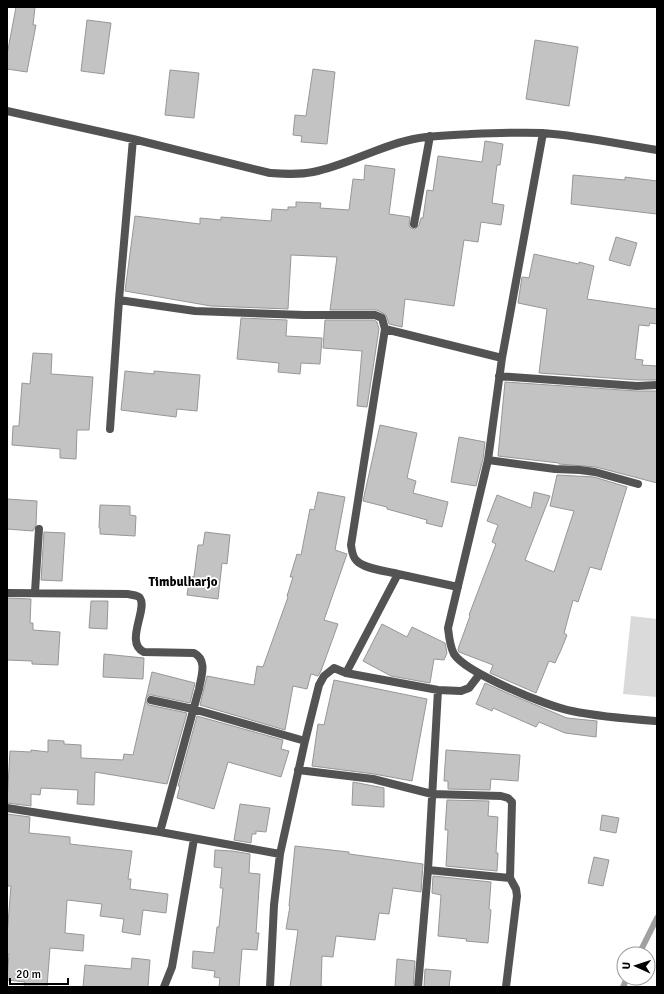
<svg xmlns="http://www.w3.org/2000/svg" width="664" height="994" font-family="Signika,sans-serif">
<style>
.green{fill:#dadada}
.lines{fill:none;stroke-linecap:round;stroke-linejoin:round}
.stream{stroke:#a1a1a1;stroke-width:6}
.building{fill:#c3c3c3;stroke:#979797}
.street{stroke:#535353;stroke-width:8}
.labels{text-anchor:middle;dominant-baseline:central;stroke-width:3.5;stroke-linejoin:round;paint-order:stroke}
.quarter-label{font-size:13px;font-weight:bold;fill:#000;stroke:#fff}
</style>
<rect width="100%" height="100%" fill="#fff"/>
<!-- green -->
<path class="green" d="M 631,616 L 657,619 L 657,697 L 623,694 Z"/>
<g class="lines">
<!-- stream -->
<path class="stream" d="M 639,954 L 657,918
M 623,987 L 627,978"/>
</g>
<!-- building -->
<path class="building" d="M 16,7 L 35,7 L 33,25 L 36,25 L 27,72 L 7,69 L 7,55 Z
M 87,20 L 111,23 L 104,74 L 81,71 Z
M 535,40 L 578,47 L 569,106 L 526,99 Z
M 313,69 L 335,72 L 327,144 L 301,142 L 302,136 L 293,135 L 295,115 L 306,116 Z
M 170,70 L 199,73 L 194,118 L 165,115 Z
M 485,141 L 503,144 L 500,165 L 497,165 L 492,203 L 504,205 L 501,225 L 481,222 L 478,242 L 464,240 L 454,306 L 405,299 L 402,327 L 389,324 L 386,315 L 377,310 L 330,310 L 337,257 L 291,255 L 288,309 L 211,306 L 125,291 L 135,216 L 200,224 L 200,218 L 221,220 L 221,217 L 271,221 L 272,209 L 288,210 L 288,207 L 296,207 L 296,202 L 321,203 L 320,208 L 349,210 L 353,179 L 364,180 L 365,165 L 395,169 L 389,214 L 410,217 L 409,226 L 411,228 L 415,229 L 419,225 L 421,218 L 423,218 L 427,190 L 433,191 L 438,156 L 482,162 Z
M 573,175 L 625,180 L 625,177 L 657,181 L 657,214 L 571,204 Z
M 616,237 L 637,243 L 630,266 L 609,260 Z
M 534,254 L 579,264 L 579,262 L 594,266 L 587,299 L 657,309 L 657,324 L 650,323 L 649,326 L 639,325 L 635,359 L 643,360 L 642,365 L 657,366 L 657,380 L 637,380 L 539,373 L 547,309 L 518,303 L 522,277 L 529,278 Z
M 241,318 L 287,320 L 286,336 L 322,338 L 320,364 L 301,363 L 300,374 L 278,372 L 279,363 L 237,359 Z
M 325,320 L 374,320 L 377,322 L 379,329 L 367,407 L 357,406 L 362,351 L 323,348 Z
M 33,353 L 52,354 L 51,374 L 93,377 L 89,430 L 77,430 L 76,459 L 60,458 L 60,449 L 12,445 L 13,426 L 19,426 L 22,383 L 30,384 Z
M 125,371 L 154,374 L 154,371 L 200,375 L 197,411 L 177,409 L 176,417 L 121,410 Z
M 505,382 L 637,391 L 657,391 L 657,483 L 596,467 L 559,464 L 559,463 L 498,456 Z
M 380,425 L 417,433 L 407,478 L 416,481 L 413,493 L 448,502 L 442,527 L 426,523 L 427,520 L 387,509 L 387,507 L 363,501 Z
M 459,437 L 485,442 L 483,459 L 476,486 L 451,482 Z
M 557,475 L 594,477 L 627,487 L 601,570 L 590,567 L 578,602 L 573,600 L 564,633 L 567,635 L 561,650 L 555,663 L 549,661 L 536,693 L 490,673 L 493,665 L 459,652 L 458,649 L 470,616 L 469,615 L 496,544 L 492,542 L 498,525 L 487,521 L 497,495 L 531,508 L 534,492 L 550,496 L 525,560 L 554,572 L 574,511 L 550,506 Z
M 318,492 L 345,497 L 335,550 L 347,554 L 324,620 L 338,624 L 321,671 L 318,676 L 311,674 L 307,689 L 293,686 L 285,730 L 200,705 L 207,676 L 254,685 L 257,666 L 263,667 L 288,597 L 287,596 L 293,577 L 290,577 L 297,554 L 301,555 L 310,509 L 314,510 Z
M 7,499 L 37,501 L 36,525 L 33,531 L 7,529 Z
M 100,505 L 130,506 L 130,515 L 136,516 L 135,536 L 100,534 L 100,528 L 99,528 Z
M 44,532 L 65,533 L 62,581 L 41,580 Z
M 205,532 L 230,535 L 227,564 L 222,563 L 218,599 L 187,595 L 190,576 L 194,577 L 198,545 L 203,545 Z
M 7,598 L 31,599 L 30,623 L 33,623 L 33,630 L 60,632 L 58,665 L 32,664 L 32,661 L 7,660 Z
M 91,601 L 108,601 L 107,629 L 89,628 Z
M 382,624 L 407,637 L 412,627 L 445,643 L 447,653 L 444,660 L 434,659 L 430,683 L 391,676 L 363,661 Z
M 104,654 L 144,658 L 143,679 L 103,677 Z
M 152,672 L 195,683 L 190,703 L 152,695 L 149,695 L 146,698 L 146,702 L 149,705 L 187,713 L 167,784 L 95,772 L 94,805 L 77,804 L 78,790 L 41,788 L 40,795 L 31,794 L 31,806 L 7,803 L 10,751 L 31,752 L 31,750 L 48,752 L 48,740 L 64,741 L 64,744 L 81,745 L 81,758 L 123,760 L 124,754 L 133,755 Z
M 334,680 L 427,699 L 412,781 L 374,774 L 312,766 L 318,724 L 324,725 Z
M 485,683 L 507,693 L 567,718 L 597,721 L 596,737 L 565,733 L 539,722 L 536,727 L 493,708 L 492,711 L 476,704 Z
M 197,716 L 283,740 L 281,749 L 289,751 L 281,777 L 228,762 L 214,809 L 177,798 L 180,786 L 178,786 Z
M 446,750 L 520,755 L 518,781 L 491,779 L 490,790 L 448,789 L 448,781 L 444,781 Z
M 353,782 L 384,788 L 384,807 L 352,805 Z
M 447,800 L 489,801 L 488,816 L 498,817 L 496,853 L 498,853 L 497,871 L 446,866 L 448,830 L 445,830 Z
M 240,804 L 270,808 L 266,832 L 256,831 L 256,834 L 252,834 L 251,843 L 234,840 Z
M 7,814 L 30,817 L 29,833 L 70,837 L 70,844 L 132,851 L 128,879 L 131,879 L 130,889 L 168,894 L 166,913 L 143,910 L 140,935 L 122,932 L 124,919 L 100,916 L 102,904 L 67,900 L 65,933 L 84,935 L 83,951 L 50,948 L 47,987 L 24,987 L 25,982 L 7,980 L 9,954 L 7,954 L 7,936 L 11,886 L 7,886 Z
M 602,815 L 619,818 L 616,833 L 600,830 Z
M 295,846 L 349,852 L 349,854 L 423,864 L 421,892 L 393,888 L 389,914 L 379,913 L 375,940 L 336,936 L 333,957 L 322,956 L 321,987 L 290,987 L 298,930 L 286,929 L 290,906 L 289,906 Z
M 215,850 L 232,851 L 250,854 L 249,873 L 260,874 L 256,933 L 259,933 L 257,950 L 242,949 L 239,987 L 219,987 L 220,978 L 214,977 L 215,971 L 192,968 L 193,951 L 214,953 L 217,927 L 219,927 L 223,888 L 220,888 L 222,868 L 214,867 Z
M 594,857 L 609,860 L 603,886 L 588,883 Z
M 433,876 L 491,882 L 489,909 L 491,910 L 488,943 L 466,941 L 467,939 L 438,936 L 441,895 L 432,893 Z
M 132,958 L 150,960 L 148,987 L 83,987 L 85,965 L 131,969 Z
M 397,959 L 415,961 L 413,987 L 395,987 Z
M 425,969 L 451,971 L 449,987 L 424,987 Z"/>
<g class="lines">
<!-- street -->
<path class="street" d="M 7,111 L 133,139 L 270,173 C 285,174 299,175 313,172 C 349,165 382,144 419,138 C 436,135 454,135 471,134 C 495,133 519,132 543,133 C 582,136 619,144 657,150
M 543,133 L 502,358 L 488,460 L 448,628 C 449,637 450,647 454,654 C 466,673 549,707 572,711 C 600,717 629,719 657,721
M 414,224 L 430,136
M 119,300 L 195,311 L 304,315 L 375,315 L 382,318 L 385,329 L 351,545 C 352,550 352,556 356,560 C 363,569 387,571 398,574
M 385,329 L 502,358
M 499,376 L 637,386 L 657,385
M 110,429 L 119,300 L 133,139
M 488,460 L 555,469 L 580,470 L 595,472 L 638,484
M 35,592 L 39,529
M 7,593 L 128,594 C 131,595 138,595 140,598 C 148,609 124,643 144,652 L 194,653 C 208,660 201,677 199,689 L 160,832
M 346,673 L 398,574 L 458,587
M 151,700 L 193,709 L 305,741
M 298,770 L 373,779 L 432,794 L 501,796 L 508,798 L 512,802 L 510,878 L 428,870
M 7,808 L 160,832 L 280,854
M 164,987 L 172,967 L 194,839
M 270,987 L 274,905 L 280,854 L 305,741 L 319,685 L 324,676 L 334,668 L 346,673 L 438,690 L 461,691 L 469,688 L 479,675
M 418,987 L 428,870 L 438,690
M 506,987 L 517,896 L 516,889 L 510,878"/>
</g>
<g class="labels">
<!-- quarter labels -->
<g class="quarter-label">
<text x="183" y="582">Timbulharjo</text>
</g>
</g>
<!-- border -->
<rect width="664" height="994" fill="none" stroke="#000000" stroke-width="16"/>
<!-- north arrow -->
<g transform="translate(636 966) rotate(273)"><circle r="19" fill="#ffffff" stroke="#999999"/>
<path d="M0-3L7 15L0 10L-7 15Z" fill="#000000"/>
<text y="-6" font-size="11" font-weight="bold" text-anchor="middle" fill="#000000">U</text>
</g>
<!-- scale -->
<path d="M10 978v6h58v-6" fill="none" stroke="#000000" stroke-width="2"/>
<text x="16" y="978" font-size="12" fill="#000000" stroke="#ffffff" stroke-width="3" paint-order="stroke">20 m</text>
</svg>
